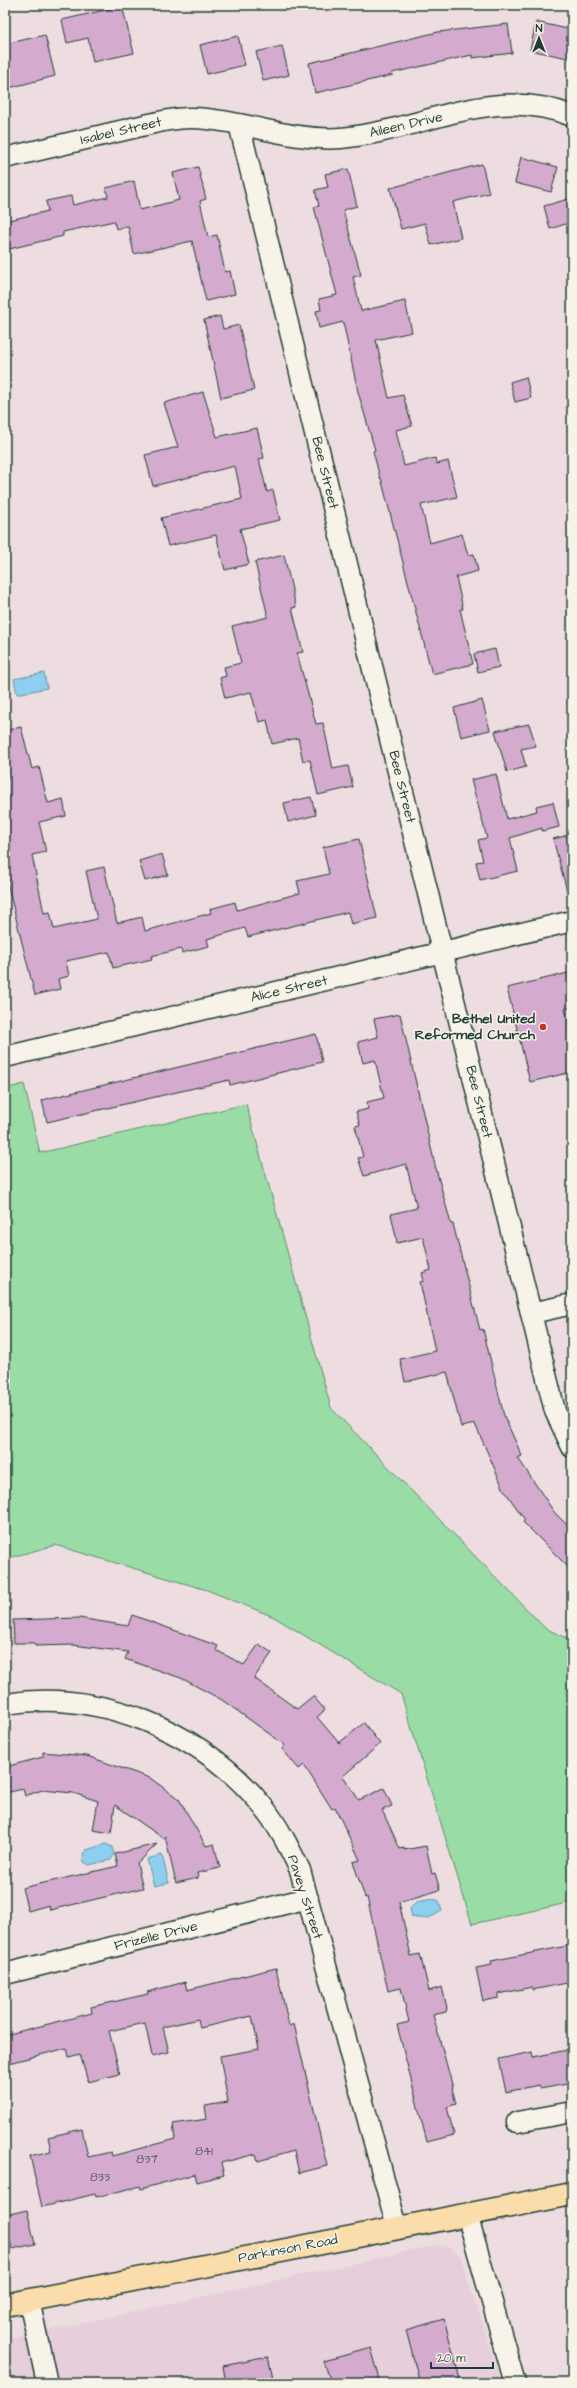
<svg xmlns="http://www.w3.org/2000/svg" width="577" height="2388" font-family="'Architects Daughter',sans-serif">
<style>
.built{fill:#e6cedb}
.green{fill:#9adca6;stroke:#5c8c6d}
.water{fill:#8dcfef;stroke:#6195a4}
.building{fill:#d5aacf;stroke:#1f3d34}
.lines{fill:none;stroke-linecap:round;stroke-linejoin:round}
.minor-casing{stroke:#1f3d34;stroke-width:23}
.major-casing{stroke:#1f3d34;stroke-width:25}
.minor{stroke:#f7f3e8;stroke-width:20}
.major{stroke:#fbddab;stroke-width:22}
.poi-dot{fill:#c8321e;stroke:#f7f3e8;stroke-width:1.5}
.labels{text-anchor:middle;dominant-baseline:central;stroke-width:3;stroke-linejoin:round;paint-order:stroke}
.number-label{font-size:12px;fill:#4c585b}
.street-label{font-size:14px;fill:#1f3d34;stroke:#f7f3e8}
.poi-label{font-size:14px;font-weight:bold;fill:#1f3d34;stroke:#f7f3e8;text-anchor:end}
</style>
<rect width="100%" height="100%" fill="#eddde0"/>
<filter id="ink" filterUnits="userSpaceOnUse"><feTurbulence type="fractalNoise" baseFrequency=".025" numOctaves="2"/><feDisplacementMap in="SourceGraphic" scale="8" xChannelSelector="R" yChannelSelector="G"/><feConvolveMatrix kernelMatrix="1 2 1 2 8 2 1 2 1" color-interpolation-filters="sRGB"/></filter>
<g filter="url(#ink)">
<!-- built -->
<path class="built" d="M 437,2245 L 449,2247 L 460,2256 L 502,2383 L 5,2383 L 5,2340 Z"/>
<!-- green -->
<path class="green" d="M 24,1084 L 40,1153 L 246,1104 L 331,1408 L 545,1628 L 572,1641 L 572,1902 L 472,1924 L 401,1694 L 274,1617 L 207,1590 L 55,1545 L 5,1559 L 5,1089 Z"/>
<!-- water -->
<path class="water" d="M 44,673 L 47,688 L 17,694 L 14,679 Z
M 106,1844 L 112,1847 L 114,1854 L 111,1860 L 89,1865 L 84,1862 L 83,1854 L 86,1850 Z
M 162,1855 L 169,1883 L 154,1886 L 147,1859 Z
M 433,1899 L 439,1901 L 442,1910 C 434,1918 423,1920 412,1917 L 410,1909 L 416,1902 Z"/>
<!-- building -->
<path class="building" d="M 122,6 L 134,53 L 93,62 L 88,38 L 67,43 L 62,20 Z
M 536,22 L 572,30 L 572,59 L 530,50 Z
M 508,24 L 512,53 L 472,58 L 472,55 L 392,73 L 393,75 L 315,93 L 309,63 L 438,32 Z
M 45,35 L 55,76 L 9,88 L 5,73 L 5,44 Z
M 238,36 L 245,65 L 207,74 L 200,45 Z
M 282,46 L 289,75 L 263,81 L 256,52 Z
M 521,157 L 558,167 L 551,192 L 515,183 Z
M 482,164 L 489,193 L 453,202 L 461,238 L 431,245 L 425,223 L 401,229 L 390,188 Z
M 198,167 L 206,199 L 200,201 L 208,237 L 217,235 L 225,272 L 230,271 L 235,294 L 206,301 L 192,241 L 134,254 L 128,226 L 116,229 L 114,221 L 63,232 L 63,236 L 5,250 L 5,221 L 48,211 L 46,201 L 71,196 L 73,205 L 108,197 L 106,188 L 134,181 L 140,210 L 179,200 L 173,173 Z
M 348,169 L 357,206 L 343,210 L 361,275 L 353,277 L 361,311 L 405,301 L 412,332 L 376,340 L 389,398 L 403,395 L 412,426 L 396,430 L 404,466 L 435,458 L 437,464 L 448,461 L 457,497 L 421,505 L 430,543 L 462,534 L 468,555 L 474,554 L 478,571 L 456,577 L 463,609 L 460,609 L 473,664 L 432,674 L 381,478 L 380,478 L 373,451 L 375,450 L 358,392 L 343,322 L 319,328 L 316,311 L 321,310 L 319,299 L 337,295 L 314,207 L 319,206 L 315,190 L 328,187 L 325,174 Z
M 572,198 L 572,222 L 550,229 L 544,206 Z
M 220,316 L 223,329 L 239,325 L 254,390 L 221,398 L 204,320 Z
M 526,377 L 531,398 L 515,402 L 510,382 Z
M 203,392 L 217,437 L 257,428 L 264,458 L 259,459 L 267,492 L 273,490 L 280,520 L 240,529 L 249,564 L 225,570 L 216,535 L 168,546 L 161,518 L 242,499 L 235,466 L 153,486 L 145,455 L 178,447 L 164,403 Z
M 284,555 L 296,607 L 292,608 L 303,652 L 297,653 L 316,724 L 323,723 L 333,769 L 348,766 L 353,787 L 318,795 L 310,760 L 303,761 L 298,738 L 272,744 L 267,720 L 259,722 L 251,692 L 225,698 L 220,678 L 226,676 L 224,667 L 241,663 L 232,626 L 268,617 L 255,562 Z
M 495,649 L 499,667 L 478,672 L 474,654 Z
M 482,700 L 490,730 L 461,737 L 454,708 Z
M 529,724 L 536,746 L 521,749 L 526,767 L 507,772 L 495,731 Z
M 21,727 L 32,769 L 39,767 L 48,803 L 63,799 L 66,816 L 39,822 L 46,852 L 32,855 L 44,913 L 50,912 L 54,929 L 97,919 L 86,871 L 104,867 L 117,923 L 142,917 L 145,931 L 211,913 L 210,909 L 235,902 L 237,910 L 300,893 L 297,881 L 329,874 L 323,847 L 359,839 L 377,918 L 351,924 L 348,912 L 248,937 L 245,928 L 207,939 L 209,946 L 182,953 L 181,949 L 151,956 L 152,959 L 113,968 L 109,952 L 66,961 L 69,976 L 58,979 L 60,989 L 35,995 L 5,874 L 5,779 L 9,778 L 5,762 L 5,731 Z
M 496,774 L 507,819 L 537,811 L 536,806 L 553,802 L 559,827 L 542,831 L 542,828 L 510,838 L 518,871 L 480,880 L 476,862 L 483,861 L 478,840 L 487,838 L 471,780 Z
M 311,797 L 316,815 L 288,822 L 284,803 Z
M 572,834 L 572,890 L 567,891 L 553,839 Z
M 162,854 L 168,875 L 145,881 L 139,861 Z
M 572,972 L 572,1007 L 565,1009 L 572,1037 L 572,1072 L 530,1082 L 507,988 Z
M 400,1014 L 435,1165 L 451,1224 L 453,1224 L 480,1330 L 483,1329 L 504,1416 L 522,1456 L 518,1458 L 554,1512 L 572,1530 L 572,1571 L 523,1522 L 525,1520 L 504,1490 L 475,1424 L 461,1427 L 447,1372 L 405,1382 L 400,1359 L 435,1351 L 420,1282 L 424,1281 L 422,1273 L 431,1270 L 423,1237 L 397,1243 L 396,1237 L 391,1214 L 417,1208 L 406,1164 L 364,1176 L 358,1158 L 363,1157 L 355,1126 L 360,1125 L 356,1112 L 368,1109 L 367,1102 L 384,1098 L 375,1060 L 363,1063 L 358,1042 L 378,1037 L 374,1019 Z
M 316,1034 L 322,1062 L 230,1085 L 229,1080 L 47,1122 L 42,1100 Z
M 132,1615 L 218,1646 L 216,1650 L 244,1665 L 259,1644 L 272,1653 L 254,1678 L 297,1709 L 313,1696 L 325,1710 L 317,1717 L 339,1743 L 364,1723 L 380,1744 L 343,1776 L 359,1800 L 384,1788 L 392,1806 L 382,1810 L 400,1849 L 404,1848 L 404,1850 L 426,1846 L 432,1874 L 435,1873 L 440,1890 L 399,1902 L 411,1956 L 420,1954 L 429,1991 L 442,1987 L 447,2008 L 446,2012 L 433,2015 L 453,2088 L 452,2088 L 456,2104 L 447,2107 L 454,2135 L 427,2142 L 397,2025 L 409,2022 L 401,1988 L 388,1991 L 367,1897 L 365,1898 L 353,1862 L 360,1860 L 335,1807 L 332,1809 L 304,1765 L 299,1769 L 282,1749 L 285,1745 L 222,1700 L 181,1678 L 125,1659 L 128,1652 L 73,1645 L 35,1646 L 35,1643 L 14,1643 L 13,1620 L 79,1618 L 128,1626 Z
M 43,1752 L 87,1756 L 150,1778 L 179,1799 L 206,1846 L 214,1844 L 220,1868 L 197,1873 L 198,1878 L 176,1883 L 165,1836 L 163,1838 L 115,1805 L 111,1833 L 93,1830 L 98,1801 L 73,1793 L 42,1790 L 25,1796 L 23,1789 L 5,1793 L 5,1767 L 43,1757 Z
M 157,1844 L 137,1864 L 143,1888 L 50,1910 L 49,1905 L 28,1911 L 22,1888 L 118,1866 L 115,1854 Z
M 572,1945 L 572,1982 L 532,1990 L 532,1987 L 499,1994 L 499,1998 L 483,2001 L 476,1968 L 492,1965 L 491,1961 Z
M 276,1968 L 289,2026 L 294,2024 L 327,2166 L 299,2173 L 294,2151 L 258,2161 L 256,2154 L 221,2163 L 224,2175 L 197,2182 L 195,2174 L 141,2189 L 140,2186 L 96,2197 L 95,2194 L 42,2207 L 30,2156 L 51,2151 L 48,2137 L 82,2129 L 88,2157 L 111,2152 L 112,2156 L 175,2139 L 173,2124 L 207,2119 L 205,2106 L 228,2102 L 220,2056 L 259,2049 L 252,2016 L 200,2028 L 198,2019 L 163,2027 L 169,2052 L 152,2056 L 145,2023 L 109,2031 L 120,2074 L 88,2082 L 80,2054 L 69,2057 L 67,2048 L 5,2064 L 5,2035 L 92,2013 L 91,2007 L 148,1994 L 147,1992 L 185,1982 L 187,1990 Z
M 572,2049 L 572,2083 L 540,2089 L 539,2085 L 506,2092 L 499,2059 L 532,2052 L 533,2057 Z
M 27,2210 L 35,2244 L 12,2249 L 10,2240 L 5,2242 L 5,2215 Z
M 444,2319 L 461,2383 L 420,2383 L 406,2330 Z
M 371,2348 L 381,2383 L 331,2383 L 324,2361 Z
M 268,2357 L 274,2383 L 226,2383 L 223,2366 Z"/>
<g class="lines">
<defs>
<path id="minor" d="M 239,124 L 555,1411 L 572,1447
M 5,158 C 43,149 82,140 120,131 C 143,126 167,118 191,118 C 241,119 291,142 341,138 C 423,131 490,83 572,116
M 5,1057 L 572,921
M 532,1313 L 572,1304
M 5,1704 C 99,1689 199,1730 260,1803 C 277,1823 289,1847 300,1870 L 397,2227
M 5,1974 L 308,1898
M 517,2122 L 572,2112
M 467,2214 L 515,2383
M 29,2300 L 47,2383"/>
<path id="major" d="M 5,2305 L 572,2194"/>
</defs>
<!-- minor casing -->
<use href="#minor" class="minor-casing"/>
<!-- major casing -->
<use href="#major" class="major-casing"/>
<!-- minor -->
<use href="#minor" class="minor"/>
<!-- major -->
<use href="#major" class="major"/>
</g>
</g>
<!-- markers -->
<circle class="poi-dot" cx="543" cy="1027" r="4"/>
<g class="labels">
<!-- number labels -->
<g class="number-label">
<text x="204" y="2151">841</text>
<text x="147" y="2159">837</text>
<text x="100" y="2177">833</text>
</g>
<!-- street labels -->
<g class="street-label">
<text transform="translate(406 125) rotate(-13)">Aileen Drive</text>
<text transform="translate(121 131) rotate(-13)">Isabel Street</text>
<text transform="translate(325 473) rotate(76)">Bee Street</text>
<text transform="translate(402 787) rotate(76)">Bee Street</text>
<text transform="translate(289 989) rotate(-13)">Alice Street</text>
<text transform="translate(479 1102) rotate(76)">Bee Street</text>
<text transform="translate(305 1897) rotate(72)">Pavey Street</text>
<text transform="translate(156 1936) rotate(-14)">Frizelle Drive</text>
<text transform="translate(288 2249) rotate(-11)">Parkinson Road</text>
</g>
<!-- poi labels -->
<g class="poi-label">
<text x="535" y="1019">Bethel United<tspan x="535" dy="16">Reformed Church</tspan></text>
</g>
</g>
<!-- margin -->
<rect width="577" height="2388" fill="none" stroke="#f7f3e8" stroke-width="20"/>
<rect x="10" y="10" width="557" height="2368" fill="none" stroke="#1f3d34" stroke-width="1.5" filter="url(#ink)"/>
<!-- north arrow -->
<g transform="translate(539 38)" stroke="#f7f3e8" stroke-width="3" paint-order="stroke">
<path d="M0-3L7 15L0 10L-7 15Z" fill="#1f3d34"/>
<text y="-6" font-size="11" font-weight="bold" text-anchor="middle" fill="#1f3d34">N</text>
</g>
<!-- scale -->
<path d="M431 2362v6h62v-6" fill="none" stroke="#1f3d34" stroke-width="2"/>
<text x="437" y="2362" font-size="12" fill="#1f3d34" stroke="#f7f3e8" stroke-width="3" paint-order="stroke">20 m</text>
</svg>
